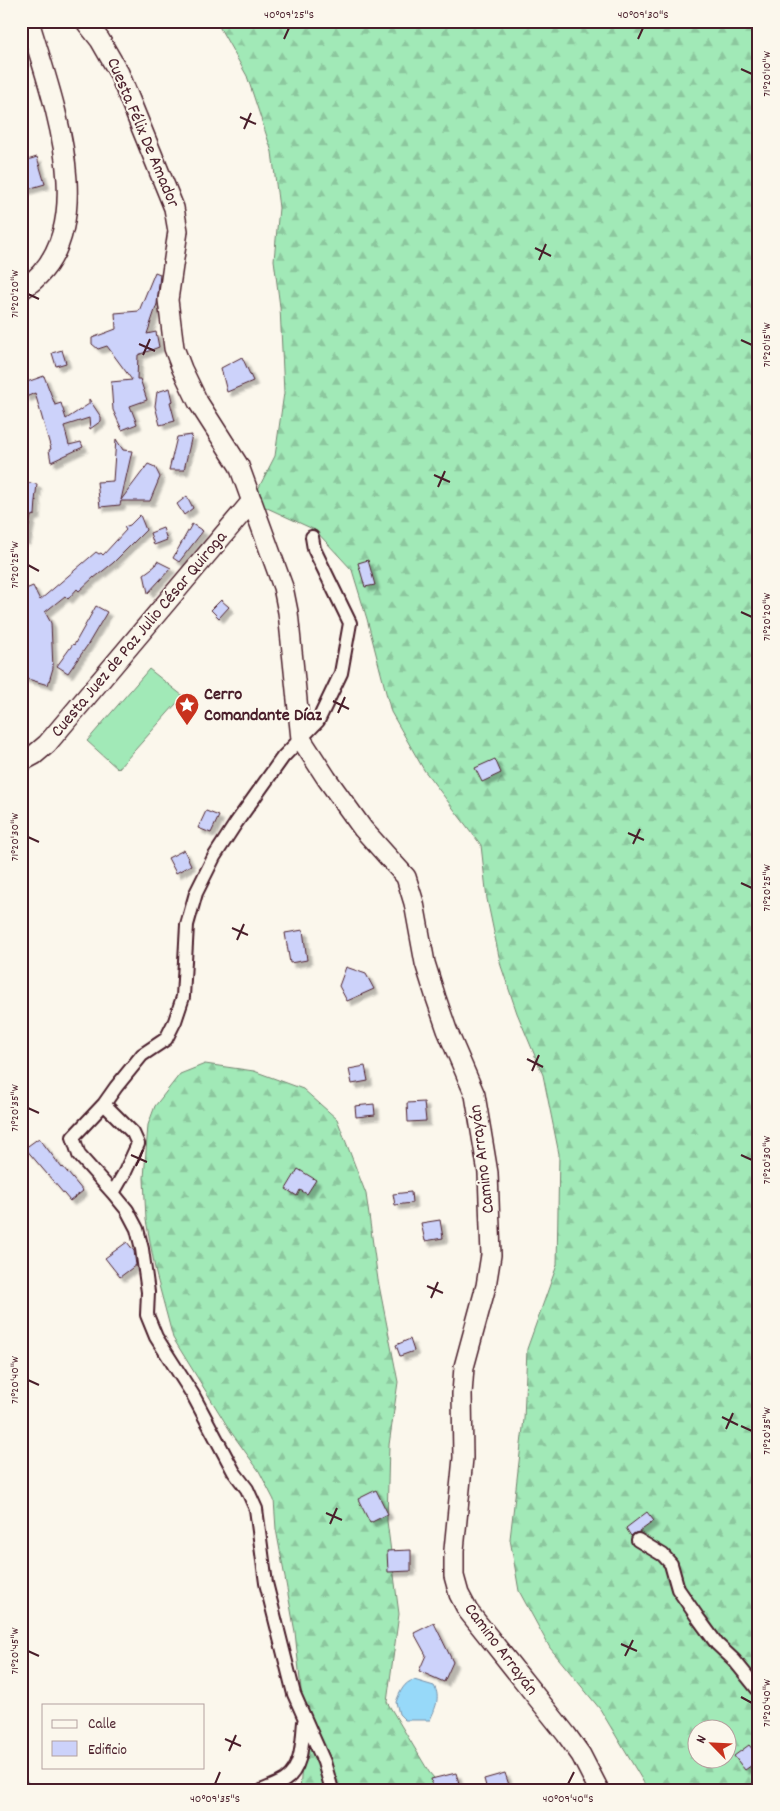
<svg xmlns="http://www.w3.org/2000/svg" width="780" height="1811" font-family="Dekko,sans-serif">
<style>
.grass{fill:#a1e9b7;stroke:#768471}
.forest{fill:url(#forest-firs);stroke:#768471;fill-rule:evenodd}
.water{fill:#97d9f9;stroke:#788fa7}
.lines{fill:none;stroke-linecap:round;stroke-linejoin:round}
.stream{stroke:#788fa7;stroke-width:4.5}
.building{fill:#ccd2fa;stroke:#4a1f2b;filter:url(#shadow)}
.street-casing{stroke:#4a1f2b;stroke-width:16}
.secondary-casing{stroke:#4a1f2b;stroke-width:22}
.street{stroke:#fbf7ec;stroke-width:12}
.secondary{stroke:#fbf7ec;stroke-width:19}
.ticks{fill:none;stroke:#4a1f2b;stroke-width:2}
.labels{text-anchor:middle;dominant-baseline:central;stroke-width:4;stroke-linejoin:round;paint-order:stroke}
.street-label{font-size:18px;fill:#4a1f2b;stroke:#fbf7ec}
.poi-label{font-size:18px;font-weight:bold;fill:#4a1f2b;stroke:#fbf7ec;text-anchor:start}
.neatline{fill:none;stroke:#4a1f2b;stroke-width:2}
.ticks-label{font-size:12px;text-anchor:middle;fill:#4a1f2b}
</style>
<defs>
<pattern id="forest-firs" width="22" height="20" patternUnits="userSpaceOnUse" patternTransform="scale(1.25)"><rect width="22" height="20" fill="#a1e9b7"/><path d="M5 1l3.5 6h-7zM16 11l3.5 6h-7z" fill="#8cc79e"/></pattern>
<filter id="shadow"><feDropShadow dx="4.5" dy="4.5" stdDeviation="1" flood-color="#0004"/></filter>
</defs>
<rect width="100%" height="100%" fill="#fbf7ec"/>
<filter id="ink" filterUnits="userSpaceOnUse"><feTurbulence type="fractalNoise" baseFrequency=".02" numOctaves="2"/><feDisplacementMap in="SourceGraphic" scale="10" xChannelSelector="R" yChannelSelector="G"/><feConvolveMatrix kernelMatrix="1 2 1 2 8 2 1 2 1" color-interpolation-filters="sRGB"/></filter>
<g filter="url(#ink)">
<!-- grass -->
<path class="grass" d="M 149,669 L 183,696 L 118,769 L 87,741 Z"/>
<!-- forest -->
<path class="forest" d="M 216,21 L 759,21 L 759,1790 L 645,1790 L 644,1783 L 600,1709 L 550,1648 L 519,1591 L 510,1539 L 524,1419 L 527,1349 L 557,1265 L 559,1154 L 543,1075 L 517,1013 L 501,966 L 487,899 L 481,845 L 424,770 L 391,712 L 367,619 L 352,570 L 315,530 L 252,501 L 275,456 L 284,393 L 280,307 L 274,260 L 279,208 L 272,152 L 247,76 ZM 698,1728 L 728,1728 L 728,1758 L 698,1758 Z
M 205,1064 L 254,1071 L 303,1089 L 337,1119 L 366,1194 L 378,1280 L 398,1382 L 389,1445 L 387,1521 L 399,1614 L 387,1702 L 429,1772 L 444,1790 L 300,1790 L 305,1728 L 295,1632 L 276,1529 L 274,1500 L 259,1471 L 231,1432 L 173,1338 L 156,1274 L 146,1220 L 144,1178 L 148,1125 L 155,1106 L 180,1074 Z"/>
<!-- water -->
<path class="water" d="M 414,1680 L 434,1686 C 441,1697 435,1709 430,1720 L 405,1720 L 399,1714 L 396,1702 C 400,1692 404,1682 414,1680 Z"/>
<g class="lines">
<!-- stream -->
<path class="stream" d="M 21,1775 L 30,1790"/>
</g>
<!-- building -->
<path class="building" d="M 37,157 L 45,184 L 21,191 L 21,162 Z
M 155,272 L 160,274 L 157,304 L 147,334 L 156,332 L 159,347 L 138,355 L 137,379 L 140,379 L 147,400 L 130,406 L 137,424 L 122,430 L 113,410 L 111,382 L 132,380 L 107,346 L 98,349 L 92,344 L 92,338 L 116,329 L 115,313 L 139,311 Z
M 62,350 L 66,363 L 56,366 L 52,353 Z
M 242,357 L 253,381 L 227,392 L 221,368 Z
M 44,376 L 55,405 L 61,403 L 66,419 L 89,404 L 89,399 L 101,417 L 101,421 L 90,429 L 89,418 L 64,426 L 69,445 L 81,442 L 83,447 L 51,462 L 49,450 L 51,449 L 35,393 L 26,397 L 21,384 Z
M 170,388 L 173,401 L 170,402 L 175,421 L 160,425 L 155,406 L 157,392 Z
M 192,435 L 184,470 L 169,470 L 177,437 Z
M 116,439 L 123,450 L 132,451 L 121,500 L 148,464 L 155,467 L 160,477 L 150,501 L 121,501 L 120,505 L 100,507 L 97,482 L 113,481 Z
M 21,482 L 37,484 L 35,501 L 36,500 L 35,515 L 31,516 L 26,540 L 21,540 Z
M 187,496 L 193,508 L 184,515 L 177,504 Z
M 140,515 L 146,530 L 113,563 L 94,578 L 94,577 L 79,591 L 77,589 L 68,599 L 65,596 L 45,612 L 51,623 L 53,668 L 48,685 L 21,677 L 21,591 L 33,586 L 40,600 L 96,552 L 99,554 L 101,553 L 103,555 L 126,530 L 124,527 L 130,525 Z
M 192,524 L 203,531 L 179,562 L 173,558 Z
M 163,528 L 167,540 L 154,545 L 150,533 Z
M 368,560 L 375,585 L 365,587 L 358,563 Z
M 157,561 L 171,568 L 148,593 L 144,574 L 155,566 Z
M 221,600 L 229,607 L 219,618 L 211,610 Z
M 96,606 L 107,612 L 87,646 L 68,673 L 57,666 L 73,644 L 74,645 Z
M 495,759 L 501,773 L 482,782 L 475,768 Z
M 206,811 L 219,816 L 211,833 L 198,828 Z
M 184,850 L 191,865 L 176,873 L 168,858 Z
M 303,930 L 307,960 L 290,963 L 285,933 Z
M 346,967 L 366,974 L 374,989 L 347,1001 L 339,986 Z
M 365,1066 L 368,1081 L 352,1084 L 349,1069 Z
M 424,1102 L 426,1121 L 408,1122 L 407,1103 Z
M 374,1104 L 375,1115 L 356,1117 L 355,1106 Z
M 39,1138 L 62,1168 L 63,1167 L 83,1191 L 70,1201 L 25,1148 Z
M 298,1169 L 316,1180 L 307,1194 L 300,1190 L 297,1196 L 286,1189 Z
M 411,1192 L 412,1203 L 395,1205 L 393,1194 Z
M 440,1220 L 443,1238 L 425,1241 L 421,1223 Z
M 127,1242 L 134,1251 L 136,1265 L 120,1277 L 105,1258 Z
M 410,1339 L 414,1351 L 400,1356 L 396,1345 Z
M 376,1490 L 388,1514 L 370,1523 L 358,1499 Z
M 647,1512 L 654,1521 L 639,1532 L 635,1533 L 631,1536 L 626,1528 Z
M 411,1550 L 411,1571 L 388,1572 L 387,1551 Z
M 434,1623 L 453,1662 L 444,1682 L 419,1671 L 426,1655 L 414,1633 Z
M 749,1745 L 759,1757 L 759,1760 L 745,1770 L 734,1756 Z
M 456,1773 L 461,1790 L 434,1790 L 431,1779 Z
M 505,1773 L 509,1785 L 487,1790 L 484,1779 Z"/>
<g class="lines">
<defs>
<path id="street" d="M 104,1104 L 133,1133 L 138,1144 L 125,1172 L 113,1193 L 79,1155 L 73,1137 L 104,1104 L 116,1087 L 142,1055 L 166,1039 L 175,1021 L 183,997 L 187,925 L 196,893 L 214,857 L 236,823 L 283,757 L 318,721 L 341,673 L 350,623 L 314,549 L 312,537
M 113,1193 L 127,1210 L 137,1229 L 142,1249 L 148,1292 L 147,1315 L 156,1337 L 193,1395 L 234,1472 L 247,1489 L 256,1509 L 266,1583 L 294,1694 L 324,1762 L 332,1790
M 638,1540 L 663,1555 L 671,1564 L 678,1589 L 698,1618 L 717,1644 L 734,1660 L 759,1691
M 263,1790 C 270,1787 279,1784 285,1780 C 303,1768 302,1740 304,1722"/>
<path id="secondary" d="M 85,21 L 100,40 L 119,73 L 174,208 L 178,231 L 168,300 L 174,348 L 182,369 L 198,402 L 239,466 L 283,587 L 288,612 L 301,739 L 327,779 L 363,829 L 406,877 L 414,903 L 425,963 L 436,998 L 447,1030 L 475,1095 L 488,1173 L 491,1255 L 486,1286 L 464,1367 L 462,1394 L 463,1458 L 454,1550 L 454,1576 L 459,1594 L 468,1611 L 566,1734 L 581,1755 L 599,1790
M 21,290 C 107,236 51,96 29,21
M 21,762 L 34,755 L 47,744 L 252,501"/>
</defs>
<!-- street casing -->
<use href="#street" class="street-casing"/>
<!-- secondary casing -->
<use href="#secondary" class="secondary-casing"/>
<!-- street -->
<use href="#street" class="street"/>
<!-- secondary -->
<use href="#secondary" class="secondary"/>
</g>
</g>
<!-- ticks -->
<path class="ticks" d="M 284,39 L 289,28M 638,39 L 643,28M 741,69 L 752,74M 240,117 L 256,124M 244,129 L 251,113M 535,248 L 551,256M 539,260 L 546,244M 28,294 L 39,299M 741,340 L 752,345M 139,344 L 155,351M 143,355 L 150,339M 434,475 L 450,482M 438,487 L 445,471M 28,565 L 39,571M 741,612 L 752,617M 333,701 L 349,709M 338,713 L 345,697M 628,833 L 644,840M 28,837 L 39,842M 633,844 L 640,829M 741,883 L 752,888M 232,928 L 248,935M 237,940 L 244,924M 527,1059 L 543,1067M 532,1071 L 539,1055M 28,1108 L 39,1113M 131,1155 L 147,1162M 741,1155 L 752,1160M 136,1166 L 143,1150M 427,1286 L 443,1293M 431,1298 L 438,1282M 28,1380 L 39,1385M 722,1417 L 738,1425M 741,1426 L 752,1431M 726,1429 L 733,1413M 326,1513 L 342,1520M 330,1524 L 337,1508M 621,1644 L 637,1651M 28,1651 L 39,1656M 625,1656 L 633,1640M 741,1697 L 752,1703M 225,1739 L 241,1746M 229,1751 L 236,1735M 215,1784 L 220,1772M 568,1784 L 574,1772"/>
<!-- icons -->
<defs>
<symbol id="sight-pin" viewBox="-11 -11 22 30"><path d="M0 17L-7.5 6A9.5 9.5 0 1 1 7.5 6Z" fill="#c8321e" stroke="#fbf7ec"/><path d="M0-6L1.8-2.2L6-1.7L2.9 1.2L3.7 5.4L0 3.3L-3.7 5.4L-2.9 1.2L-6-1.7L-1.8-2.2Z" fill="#fff"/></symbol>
</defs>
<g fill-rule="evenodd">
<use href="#sight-pin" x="173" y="691" width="28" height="38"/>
</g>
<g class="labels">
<!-- street labels -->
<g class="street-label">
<text transform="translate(142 133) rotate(67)">Cuesta Félix De Amador</text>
<text transform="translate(140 635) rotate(-50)">Cuesta Juez de Paz Julio César Quiroga</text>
<text transform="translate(483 1159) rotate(-97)">Camino Arrayán</text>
<text transform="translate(500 1650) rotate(53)">Camino Arrayán</text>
</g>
<!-- poi labels -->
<g class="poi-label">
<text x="204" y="695">Cerro<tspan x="204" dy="21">Comandante Díaz</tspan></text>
</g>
</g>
<!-- margin -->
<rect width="780" height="1811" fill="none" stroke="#fbf7ec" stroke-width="55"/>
<!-- legend -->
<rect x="42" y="1704" width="162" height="65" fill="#fbf7ec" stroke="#b4a19f"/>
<rect x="52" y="1720" width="25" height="8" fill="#fbf7ec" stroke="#b4a19f"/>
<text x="88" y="1728" font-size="15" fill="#4a1f2b">Calle</text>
<rect x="52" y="1741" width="25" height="15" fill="#ccd2fa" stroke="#b4a19f"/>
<text x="88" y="1754" font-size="15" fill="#4a1f2b">Edificio</text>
<!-- north arrow -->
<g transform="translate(712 1744) rotate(294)"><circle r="24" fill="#fbf7ec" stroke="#b4a19f"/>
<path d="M0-4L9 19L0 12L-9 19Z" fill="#c8321e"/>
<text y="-8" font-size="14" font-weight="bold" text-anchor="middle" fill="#4a1f2b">N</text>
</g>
<rect x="28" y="28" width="724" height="1756" class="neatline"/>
<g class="ticks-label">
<text x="289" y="18">40°09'25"S</text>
<text x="643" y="18">40°09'30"S</text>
<text transform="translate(766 74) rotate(-90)" y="4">71°20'10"W</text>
<text transform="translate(14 294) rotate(-90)" y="4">71°20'20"W</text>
<text transform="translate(766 345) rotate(-90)" y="4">71°20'15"W</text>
<text transform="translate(14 565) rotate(-90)" y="4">71°20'25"W</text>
<text transform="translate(766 617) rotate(-90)" y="4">71°20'20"W</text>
<text transform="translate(14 837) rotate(-90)" y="4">71°20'30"W</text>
<text transform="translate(766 888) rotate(-90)" y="4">71°20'25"W</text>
<text transform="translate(14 1108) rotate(-90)" y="4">71°20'35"W</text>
<text transform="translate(766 1160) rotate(-90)" y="4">71°20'30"W</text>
<text transform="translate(14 1380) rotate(-90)" y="4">71°20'40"W</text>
<text transform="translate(766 1431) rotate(-90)" y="4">71°20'35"W</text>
<text transform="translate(14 1651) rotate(-90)" y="4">71°20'45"W</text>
<text transform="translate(766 1703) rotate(-90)" y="4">71°20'40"W</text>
<text x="215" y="1802">40°09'35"S</text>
<text x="568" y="1802">40°09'40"S</text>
</g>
</svg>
